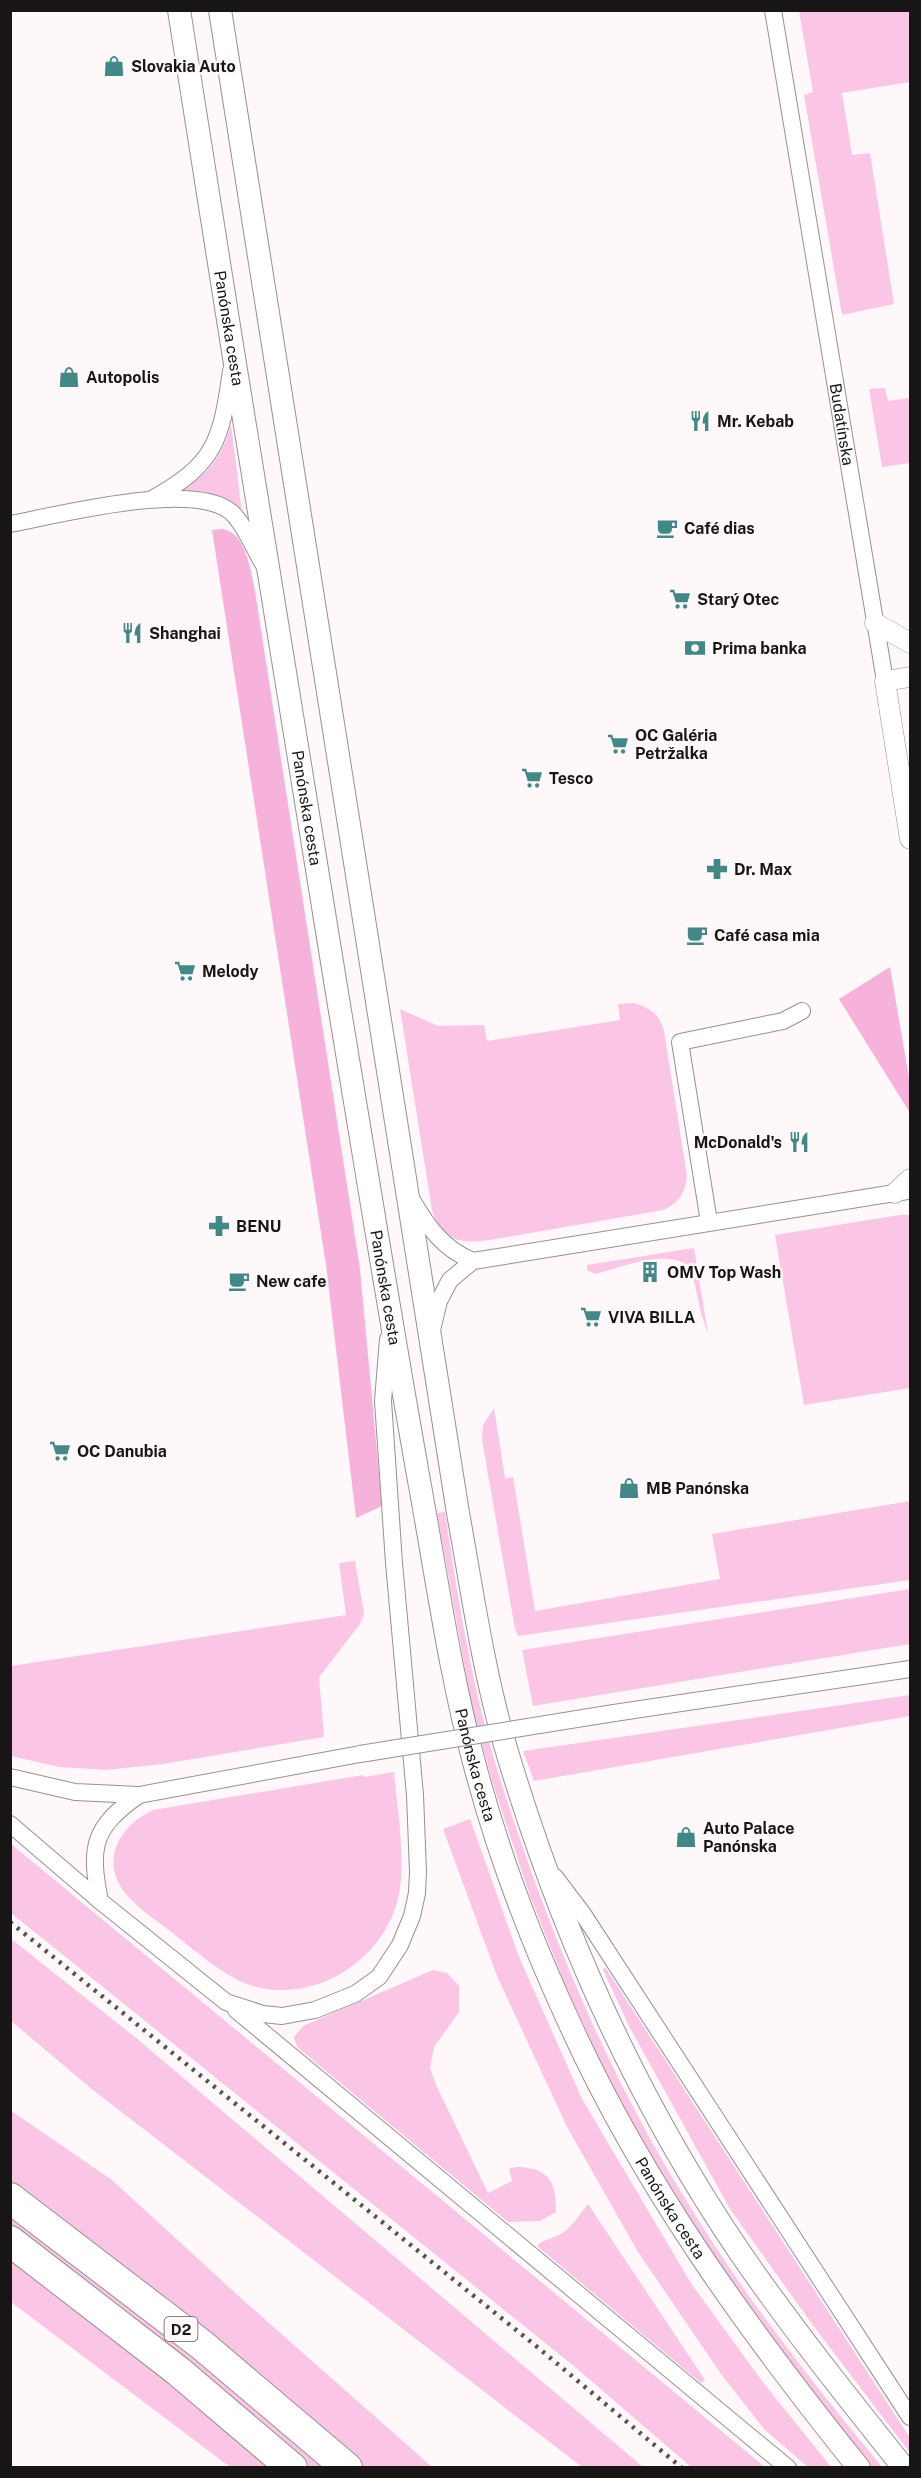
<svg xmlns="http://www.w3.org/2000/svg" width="921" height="2478" font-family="'Public Sans',sans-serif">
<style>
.green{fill:#fbc6e5}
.forest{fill:#f7b2db}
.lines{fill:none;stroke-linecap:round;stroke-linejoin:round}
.minor-casing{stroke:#989094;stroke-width:18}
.tertiary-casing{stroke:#989094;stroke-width:21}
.secondary-casing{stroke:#989094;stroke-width:24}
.motorway-casing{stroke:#989094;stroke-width:32}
.minor{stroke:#fff;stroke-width:16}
.tertiary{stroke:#fff;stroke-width:20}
.secondary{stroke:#fff;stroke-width:22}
.motorway{stroke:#fff;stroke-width:30}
.rail{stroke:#565355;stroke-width:4.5;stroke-dasharray:3 6;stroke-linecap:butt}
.minor-bridge-casing{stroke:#989094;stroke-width:18;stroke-linecap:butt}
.minor-bridge{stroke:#fff;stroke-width:16}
.labels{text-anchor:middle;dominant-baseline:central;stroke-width:5;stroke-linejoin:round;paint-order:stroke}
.shield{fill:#fef8fb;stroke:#5c595b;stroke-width:1.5}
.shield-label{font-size:15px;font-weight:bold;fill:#171516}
.poi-label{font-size:16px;font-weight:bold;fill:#171516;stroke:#fef8fb;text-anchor:start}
.street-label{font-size:16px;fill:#171516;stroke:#fef8fb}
</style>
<rect width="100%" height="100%" fill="#fef8fb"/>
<!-- green -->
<path class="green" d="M 799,11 L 910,11 L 910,82 L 842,93 L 852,155 L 870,153 L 894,304 L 842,315 L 804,95 L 813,92 Z
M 885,388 L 888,401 L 910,398 L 910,463 L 882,467 L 869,389 Z
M 231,424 L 243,521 C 224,490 210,495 176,492 C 206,479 223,456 231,424 Z
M 634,1003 C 650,1008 659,1013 664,1031 L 687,1176 C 685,1193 679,1203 663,1210 L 490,1240 C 460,1244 441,1241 432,1210 L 400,1009 L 438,1026 L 484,1025 L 487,1041 L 620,1020 L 618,1004 Z
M 900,1215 L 910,1215 L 910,1388 L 804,1405 L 775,1235 Z
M 694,1248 L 708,1334 L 701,1313 L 691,1267 C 666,1248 623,1267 595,1274 L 587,1270 L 587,1265 Z
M 494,1408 L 505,1478 L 513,1477 L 535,1611 L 720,1579 L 712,1534 L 910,1501 L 910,1580 L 518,1636 L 515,1629 L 482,1440 L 483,1425 Z
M 445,1512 C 454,1574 464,1636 478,1697 C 491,1756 511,1814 531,1871 C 572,1985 622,2097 686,2200 C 743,2295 812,2382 882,2467 L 871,2467 L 793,2370 L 666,2187 L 605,2072 L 565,1984 L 530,1896 L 493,1784 L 472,1707 L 437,1513 Z
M 355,1561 L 364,1614 L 360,1624 L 319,1677 L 324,1737 L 163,1764 L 106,1770 L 59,1767 L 11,1756 L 11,1666 L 346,1615 L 339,1563 Z
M 910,1589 L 910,1644 L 533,1706 L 522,1650 Z
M 910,1695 L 910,1716 L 534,1781 L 523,1751 Z
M 394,1772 C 397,1810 406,1857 399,1894 C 386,1959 315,2006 250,1985 C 222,1975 198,1953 175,1935 C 159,1922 139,1910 126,1894 C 99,1861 119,1826 153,1810 L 363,1775 L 364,1777 Z
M 470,1819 L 519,1957 L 582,2099 L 692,2285 L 765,2385 L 831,2467 L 808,2467 L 764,2429 L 721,2374 L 638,2252 L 567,2127 L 497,1976 L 443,1829 Z
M 11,1844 L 765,2467 L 691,2467 L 575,2367 L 11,1913 Z
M 10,1938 L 136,2038 L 643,2467 L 582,2467 L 93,2090 L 11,2021 Z
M 605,1967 L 910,2438 L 910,2453 L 812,2324 L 730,2209 L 630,2028 L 603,1970 Z
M 433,1970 L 447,1973 L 459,1986 L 459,2012 L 434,2047 L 430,2068 L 436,2085 L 488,2193 L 512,2181 L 509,2169 C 518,2166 523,2167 533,2169 C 554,2174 556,2193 556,2212 L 540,2221 L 508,2222 L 297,2047 L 294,2037 L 303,2026 Z
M 10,2110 L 112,2180 L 243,2300 L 432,2467 L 230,2467 L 11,2302 Z
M 588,2204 L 705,2380 L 701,2383 L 537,2246 C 543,2239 551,2239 559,2235 C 572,2228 578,2216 588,2204 Z"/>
<!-- forest -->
<path class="forest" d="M 223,529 C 246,533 251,572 255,591 L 360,1269 L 382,1506 L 356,1518 L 326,1265 L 212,530 Z
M 890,967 L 910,1084 L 910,1113 L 839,999 Z"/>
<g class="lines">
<defs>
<g id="minor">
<path id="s1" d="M 773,10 L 885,681"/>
<path d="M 152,499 C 216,464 221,440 231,371"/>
<path d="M 10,524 C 59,515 192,480 231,512 C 244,523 255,551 265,567"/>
<path d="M 412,1200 C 428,1227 443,1249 473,1261"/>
<path d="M 709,1222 L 680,1042 L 783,1021 L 802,1011"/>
<path d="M 432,1330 L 439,1301 L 450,1280 L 473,1261 L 907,1191"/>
<path d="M 614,1713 L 910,1669"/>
<path d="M 10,1777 L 75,1792 L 139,1795 L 360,1754"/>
<path d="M 139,1795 C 93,1827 89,1847 100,1901 L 226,2002 L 263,2014 L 282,2016 L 315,2010 L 355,1994 L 379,1977 L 400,1945 L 412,1916 L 417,1893 L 418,1872 L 415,1795 L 394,1563 L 383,1401 L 388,1339"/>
<path d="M 10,1824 L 100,1901"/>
<path d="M 555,1877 L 583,1914 L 910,2417"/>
<path d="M 236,2010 L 788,2468"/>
</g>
<path id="tertiary" d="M 875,623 L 910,643
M 910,677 L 885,681 L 910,839
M 895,1193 L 910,1179"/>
<g id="secondary">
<path id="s2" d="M 179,10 C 230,340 285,669 338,999 C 365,1161 391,1324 420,1486 C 437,1579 450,1674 475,1766 C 498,1853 531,1940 569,2022 C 642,2184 748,2330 859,2468"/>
<path d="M 220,10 L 458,1513 C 472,1590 483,1669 505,1745 C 558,1924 636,2100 741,2254 C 792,2328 848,2398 904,2468"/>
</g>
<path id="motorway" d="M 10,2198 L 202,2345 L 347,2468
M 10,2241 L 178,2371 L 292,2468"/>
</defs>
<!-- minor casing -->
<use href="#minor" class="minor-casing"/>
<!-- tertiary casing -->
<use href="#tertiary" class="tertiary-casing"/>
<!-- secondary casing -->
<use href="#secondary" class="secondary-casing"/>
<!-- motorway casing -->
<use href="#motorway" class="motorway-casing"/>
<!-- minor -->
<use href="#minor" class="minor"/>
<!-- tertiary -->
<use href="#tertiary" class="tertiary"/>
<!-- secondary -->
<use href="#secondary" class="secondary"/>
<!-- motorway -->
<use href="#motorway" class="motorway"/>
<!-- rail -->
<path class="rail" d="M 10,1922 L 536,2346 L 682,2468"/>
<defs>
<path id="minor-bridge" d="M 360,1754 L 614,1713"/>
</defs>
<!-- minor-bridge casing -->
<use href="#minor-bridge" class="minor-bridge-casing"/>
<!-- minor-bridge -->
<use href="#minor-bridge" class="minor-bridge"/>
</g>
<!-- icons -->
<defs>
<symbol id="shop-bare" viewBox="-9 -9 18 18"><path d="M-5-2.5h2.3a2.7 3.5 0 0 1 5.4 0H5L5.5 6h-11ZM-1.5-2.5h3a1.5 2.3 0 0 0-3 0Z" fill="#418986" stroke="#fef8fb" stroke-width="2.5" paint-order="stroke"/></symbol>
<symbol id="restaurant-bare" viewBox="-9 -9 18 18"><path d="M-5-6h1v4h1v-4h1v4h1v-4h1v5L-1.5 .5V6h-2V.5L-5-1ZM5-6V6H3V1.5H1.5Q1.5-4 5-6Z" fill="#418986" stroke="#fef8fb" stroke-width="2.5" paint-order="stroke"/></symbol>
<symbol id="cafe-bare" viewBox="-9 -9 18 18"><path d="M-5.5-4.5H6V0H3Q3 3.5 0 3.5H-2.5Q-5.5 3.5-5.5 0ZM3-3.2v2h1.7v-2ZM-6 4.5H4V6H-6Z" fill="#418986" stroke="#fef8fb" stroke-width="2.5" paint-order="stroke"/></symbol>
<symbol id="supermarket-bare" viewBox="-9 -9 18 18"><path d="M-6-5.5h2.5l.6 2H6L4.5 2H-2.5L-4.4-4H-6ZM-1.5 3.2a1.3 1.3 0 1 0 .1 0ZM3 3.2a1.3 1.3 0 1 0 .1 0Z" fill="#418986" stroke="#fef8fb" stroke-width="2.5" paint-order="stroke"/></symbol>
<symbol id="bank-bare" viewBox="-9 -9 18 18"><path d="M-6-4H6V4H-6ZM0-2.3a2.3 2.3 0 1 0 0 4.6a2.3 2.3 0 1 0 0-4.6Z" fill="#418986" stroke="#fef8fb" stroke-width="2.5" paint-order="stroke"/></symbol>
<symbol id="pharmacy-bare" viewBox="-9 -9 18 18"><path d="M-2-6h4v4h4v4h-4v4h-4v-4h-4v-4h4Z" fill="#418986" stroke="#fef8fb" stroke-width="2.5" paint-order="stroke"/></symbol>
<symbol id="building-bare" viewBox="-9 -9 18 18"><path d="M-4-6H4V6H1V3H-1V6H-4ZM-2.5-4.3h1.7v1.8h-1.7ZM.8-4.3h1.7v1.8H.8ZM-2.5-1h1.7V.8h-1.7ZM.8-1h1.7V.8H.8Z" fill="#418986" stroke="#fef8fb" stroke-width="2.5" paint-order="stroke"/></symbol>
</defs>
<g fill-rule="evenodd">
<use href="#shop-bare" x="99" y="51" width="30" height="30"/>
<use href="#shop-bare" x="54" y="362" width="30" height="30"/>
<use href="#restaurant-bare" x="685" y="406" width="30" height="30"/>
<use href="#cafe-bare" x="652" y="513" width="30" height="30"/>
<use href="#supermarket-bare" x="665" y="584" width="30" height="30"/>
<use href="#restaurant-bare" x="117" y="618" width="30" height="30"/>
<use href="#bank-bare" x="680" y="633" width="30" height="30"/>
<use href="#supermarket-bare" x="603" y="729" width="30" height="30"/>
<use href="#supermarket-bare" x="517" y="763" width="30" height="30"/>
<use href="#pharmacy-bare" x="702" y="854" width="30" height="30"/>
<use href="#cafe-bare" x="682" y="920" width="30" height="30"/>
<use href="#supermarket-bare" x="170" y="956" width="30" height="30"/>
<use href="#restaurant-bare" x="784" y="1127" width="30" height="30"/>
<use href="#pharmacy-bare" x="204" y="1211" width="30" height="30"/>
<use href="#building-bare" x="635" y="1257" width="30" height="30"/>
<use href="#cafe-bare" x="224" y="1266" width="30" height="30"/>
<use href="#supermarket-bare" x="576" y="1302" width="30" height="30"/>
<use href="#supermarket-bare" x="45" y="1436" width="30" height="30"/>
<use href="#shop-bare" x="614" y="1473" width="30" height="30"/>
<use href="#shop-bare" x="671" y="1822" width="30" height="30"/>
</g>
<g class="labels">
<!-- shield labels -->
<rect class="shield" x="164.5" y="2317" width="33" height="24" rx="4.5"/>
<g class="shield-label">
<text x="181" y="2329">D2</text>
</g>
<!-- poi labels -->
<g class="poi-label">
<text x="131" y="66">Slovakia Auto</text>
<text x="86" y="377">Autopolis</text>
<text x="717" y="421">Mr. Kebab</text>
<text x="684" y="528">Café dias</text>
<text x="697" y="599">Starý Otec</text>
<text x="149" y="633">Shanghai</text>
<text x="712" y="648">Prima banka</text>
<text x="635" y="735">OC Galéria<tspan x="635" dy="18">Petržalka</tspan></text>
<text x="549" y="778">Tesco</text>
<text x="734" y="869">Dr. Max</text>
<text x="714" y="935">Café casa mia</text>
<text x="202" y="971">Melody</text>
<text x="782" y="1142" text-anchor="end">McDonald's</text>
<text x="236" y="1226">BENU</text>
<text x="667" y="1272">OMV Top Wash</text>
<text x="256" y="1281">New cafe</text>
<text x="608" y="1317">VIVA BILLA</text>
<text x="77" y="1451">OC Danubia</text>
<text x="646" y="1488">MB Panónska</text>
<text x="703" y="1828">Auto Palace<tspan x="703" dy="18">Panónska</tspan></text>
</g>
<!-- street labels -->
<g class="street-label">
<text stroke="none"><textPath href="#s2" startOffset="322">Panónska cesta</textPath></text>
<text stroke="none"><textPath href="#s1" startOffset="420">Budatínska</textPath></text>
<text stroke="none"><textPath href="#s2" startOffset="808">Panónska cesta</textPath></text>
<text stroke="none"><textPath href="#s2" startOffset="1294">Panónska cesta</textPath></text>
<text stroke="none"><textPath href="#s2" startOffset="1780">Panónska cesta</textPath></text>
<text stroke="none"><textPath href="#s2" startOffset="2266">Panónska cesta</textPath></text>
</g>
</g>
<!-- border -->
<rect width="921" height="2478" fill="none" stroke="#171516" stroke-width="24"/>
</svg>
